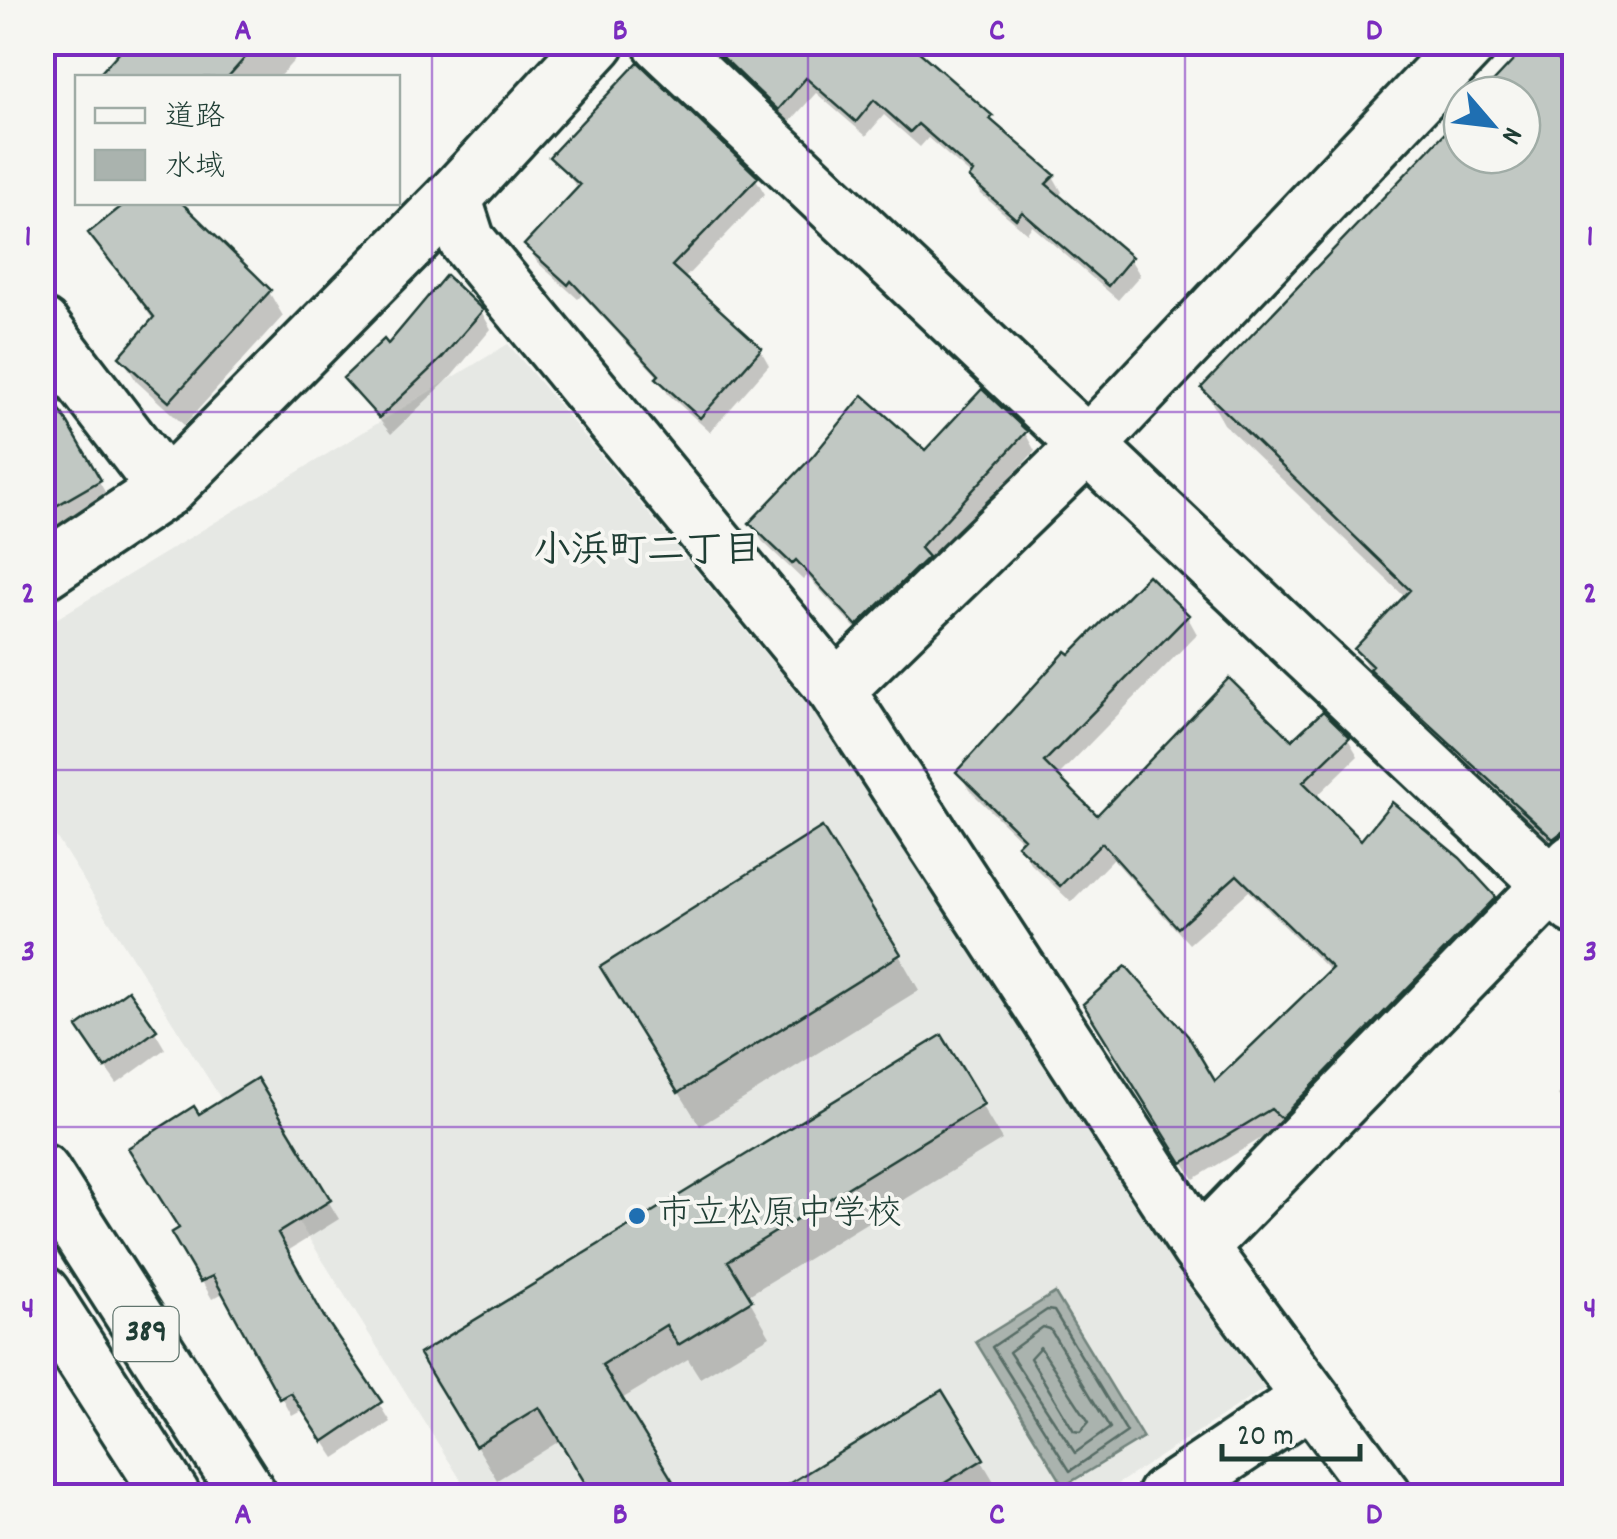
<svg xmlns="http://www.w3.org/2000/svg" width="1617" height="1539" font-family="Dekko,'Klee One',sans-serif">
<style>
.built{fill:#e6e8e4}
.water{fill:#aab3ae;stroke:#72847d;stroke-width:2.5}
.shadow{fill:#0003}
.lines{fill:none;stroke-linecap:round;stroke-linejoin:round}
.shore{stroke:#576c65;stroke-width:2.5}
.building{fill:#c1c8c3;stroke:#1f3d34;stroke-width:2.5}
.minor-casing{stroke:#1f3d34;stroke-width:62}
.tertiary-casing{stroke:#1f3d34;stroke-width:62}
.trunk-casing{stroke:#1f3d34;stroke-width:62}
.minor{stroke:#f6f6f2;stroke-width:55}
.tertiary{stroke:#f6f6f2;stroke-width:55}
.trunk{stroke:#f6f6f2;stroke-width:55}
.grid{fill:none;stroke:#7b2cbf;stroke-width:2.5;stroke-opacity:0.55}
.poi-dot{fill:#1f6fb2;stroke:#f6f6f2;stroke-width:4}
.labels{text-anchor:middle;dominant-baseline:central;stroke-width:8;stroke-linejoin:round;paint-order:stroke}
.shield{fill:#f6f6f2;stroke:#60746d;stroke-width:2.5}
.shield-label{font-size:32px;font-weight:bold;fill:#1f3d34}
.poi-label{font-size:35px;fill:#1f3d34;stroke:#f6f6f2;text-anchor:start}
.neighbourhood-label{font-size:38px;font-weight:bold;fill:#1f3d34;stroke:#f6f6f2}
.neatline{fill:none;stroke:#7b2cbf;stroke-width:4}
.grid-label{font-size:32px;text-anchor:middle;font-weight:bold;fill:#7b2cbf}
</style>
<rect width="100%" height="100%" fill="#f6f6f2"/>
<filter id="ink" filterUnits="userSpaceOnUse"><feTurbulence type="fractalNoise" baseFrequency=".01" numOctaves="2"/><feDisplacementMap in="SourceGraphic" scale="20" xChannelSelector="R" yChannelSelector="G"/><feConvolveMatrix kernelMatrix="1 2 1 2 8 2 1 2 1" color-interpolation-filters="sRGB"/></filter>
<g filter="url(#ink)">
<!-- built -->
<path class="built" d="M 508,344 L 820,720 L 1270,1385 L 1099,1496 L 471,1496 L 43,816 L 43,627 Z"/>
<!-- water -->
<path class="water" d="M 1055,1293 L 1143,1438 L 1064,1486 L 976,1342 Z"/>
<!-- shadow -->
<path class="shadow" d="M 132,42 L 311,42 L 278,78 L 116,78 Z
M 698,42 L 914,42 L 928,64 L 1053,176 L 1062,192 L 1058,197 L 1130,259 L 1140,275 L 1118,300 L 1032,226 L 1027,233 L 981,194 L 973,177 L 928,138 L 920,147 L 884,115 L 866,136 L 816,93 L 788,124 Z
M 1536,42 L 1574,80 L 1574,873 L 1377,684 L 1357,649 L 1406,598 L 1224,424 L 1204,389 L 1462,119 L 1462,155 L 1522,155 L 1522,95 L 1485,95 Z
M 552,157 L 756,179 L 765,194 L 683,280 L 760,349 L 769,365 L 710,432 L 668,394 L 658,377 L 582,295 L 578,299 L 537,262 L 528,246 L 579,189 Z
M 91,234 L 269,292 L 283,316 L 184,425 L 136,381 L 122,357 L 154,321 Z
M 481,311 L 491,329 L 450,378 L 391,434 L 346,379 L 388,347 Z
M 49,395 L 112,504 L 42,544 L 42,398 Z
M 1025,433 L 1035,451 L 930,565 L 868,642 L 807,576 L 803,580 L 762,541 L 752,523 L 925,453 Z
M 1187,616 L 1197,634 L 1056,778 L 1097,818 L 1292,743 L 1348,739 L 1358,756 L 1315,798 L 1361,844 L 1494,899 L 1504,916 L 1283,1125 L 1194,1179 L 1097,1023 L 1214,1085 L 1331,972 L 1249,891 L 1189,944 L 1113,859 L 1071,902 L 1030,863 L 1020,845 L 1023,842 L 969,790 L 959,772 L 1070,658 Z
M 899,955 L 919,990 L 700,1126 L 623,1002 Z
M 155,1032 L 165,1049 L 117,1084 L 90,1046 Z
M 941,1038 L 1002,1140 L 747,1296 L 770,1336 L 700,1378 L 688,1359 L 620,1400 L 679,1496 L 595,1496 L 561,1440 L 497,1480 L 443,1390 Z
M 256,1081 L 339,1219 L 286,1252 L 390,1422 L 335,1458 L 303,1410 L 292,1416 L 225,1292 L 212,1299 L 175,1234 L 182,1230 L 198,1117 Z
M 1574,1081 L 1574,1119 L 1558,1095 Z
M 1574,1241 L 1574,1270 L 1564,1252 Z
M 942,1394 L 1002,1495 L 774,1496 Z"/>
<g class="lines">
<!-- shore -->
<path class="shore" d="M 1047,1310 L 1054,1311 L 1127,1432 L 1070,1471 L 992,1347 Z
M 1043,1327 L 1050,1329 L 1110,1428 L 1075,1453 L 1009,1352 Z
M 1040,1347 L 1089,1422 L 1080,1432 L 1074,1431 L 1030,1358 Z"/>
</g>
<!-- building -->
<path class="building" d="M 128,42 L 259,42 L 227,78 L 96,78 Z
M 707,42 L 908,42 L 993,116 L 990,119 L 1055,175 L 1046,184 L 1132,257 L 1108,286 L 1022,212 L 1016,219 L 969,178 L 973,172 L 918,124 L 910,132 L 874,100 L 856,122 L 806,78 L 778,110 Z
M 1531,42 L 1539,42 L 1574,76 L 1574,823 L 1553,839 L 1369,669 L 1372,666 L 1354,649 L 1410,590 L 1201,388 L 1462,115 L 1462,155 L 1522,155 L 1522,95 L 1481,95 Z
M 638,62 L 758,177 L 672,266 L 762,348 L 700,418 L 656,378 L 659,375 L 571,281 L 568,285 L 524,245 L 580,185 L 549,157 Z
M 127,202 L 181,202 L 271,290 L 169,402 L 119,357 L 154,317 L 88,233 Z
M 446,275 L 483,310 L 441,359 L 379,418 L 343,378 L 384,339 L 388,344 Z
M 42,379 L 101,480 L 42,514 Z
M 982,389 L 1027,431 L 920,548 L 928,557 L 857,626 L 796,560 L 792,564 L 749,523 L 813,456 L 863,395 L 925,450 Z
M 1148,575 L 1189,615 L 1044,762 L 1097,815 L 1229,678 L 1292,740 L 1323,711 L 1350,737 L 1303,782 L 1361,840 L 1392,802 L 1460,858 L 1496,897 L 1281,1118 L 1271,1109 L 1182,1163 L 1083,1004 L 1126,966 L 1188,1036 L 1215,1081 L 1332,968 L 1237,875 L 1178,928 L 1102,843 L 1060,886 L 1017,845 L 1024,838 L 956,772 L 1066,651 L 1070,654 Z
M 822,827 L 901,954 L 678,1093 L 600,967 Z
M 128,990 L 157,1030 L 105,1068 L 77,1027 Z
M 942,1035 L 984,1104 L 728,1261 L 752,1300 L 678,1345 L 666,1325 L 602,1365 L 682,1496 L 593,1496 L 539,1407 L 475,1446 L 419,1354 Z
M 257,1078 L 331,1200 L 278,1233 L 323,1315 L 382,1402 L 323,1442 L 291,1393 L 280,1399 L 213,1276 L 200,1282 L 171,1233 L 179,1228 L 128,1148 L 194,1106 L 199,1114 Z
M 942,1390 L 984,1459 L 923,1496 L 769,1496 Z"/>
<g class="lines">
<defs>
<path id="minor" d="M 661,42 L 1574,906
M 453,198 L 467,241 L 836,690 L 1199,1247 L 1384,1496
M 42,327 L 166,489
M 836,690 L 1087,446 L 1470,42
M 1199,1247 L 1574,862
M 1165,1496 L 1308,1400"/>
<path id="tertiary" d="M 42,572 L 166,489 L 453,198 L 597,42"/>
<path id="trunk" d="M 42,1172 L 249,1496
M 42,1294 L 172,1496"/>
</defs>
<!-- minor casing -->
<use href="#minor" class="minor-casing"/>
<!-- tertiary casing -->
<use href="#tertiary" class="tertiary-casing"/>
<!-- trunk casing -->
<use href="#trunk" class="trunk-casing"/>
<!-- minor -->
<use href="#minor" class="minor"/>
<!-- tertiary -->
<use href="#tertiary" class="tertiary"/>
<!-- trunk -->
<use href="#trunk" class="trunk"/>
</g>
</g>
<!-- grid -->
<path class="grid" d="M 432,42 L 432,1496M 808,42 L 808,1496M 1185,42 L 1185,1496M 42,412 L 1574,412M 42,770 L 1574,770M 42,1127 L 1574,1127"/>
<!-- markers -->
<circle class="poi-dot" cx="637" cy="1216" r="10"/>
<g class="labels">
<!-- shield labels -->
<rect class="shield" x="113.5" y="1307" width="65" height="54" rx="8"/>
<g class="shield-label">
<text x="146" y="1334">389</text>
</g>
<!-- poi labels -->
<g class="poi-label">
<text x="657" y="1216">市立松原中学校</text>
</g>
<!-- neighbourhood labels -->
<g class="neighbourhood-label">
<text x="647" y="553">小浜町二丁目</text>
</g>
</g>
<!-- margin -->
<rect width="1617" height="1539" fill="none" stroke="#f6f6f2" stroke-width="110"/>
<!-- legend -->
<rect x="75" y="75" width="325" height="130" fill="#f6f6f2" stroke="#a0aca6" stroke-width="2.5"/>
<rect x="95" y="108" width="50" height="15" fill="#f6f6f2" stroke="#a0aca6" stroke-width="2.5"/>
<text x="165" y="125" font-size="30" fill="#1f3d34">道路</text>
<rect x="95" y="150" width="50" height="30" fill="#aab3ae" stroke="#a0aca6" stroke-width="2.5"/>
<text x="165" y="175" font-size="30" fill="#1f3d34">水域</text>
<!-- north arrow -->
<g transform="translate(1492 125) rotate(118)"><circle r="48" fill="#f6f6f2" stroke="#a0aca6" stroke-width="2.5"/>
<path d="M0-8L18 38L0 25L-18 38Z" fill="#1f6fb2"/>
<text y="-15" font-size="28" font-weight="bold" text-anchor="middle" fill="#1f3d34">N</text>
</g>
<!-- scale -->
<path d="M1222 1444v15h138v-15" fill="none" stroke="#1f3d34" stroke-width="5"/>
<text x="1237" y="1444" font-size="30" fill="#1f3d34" stroke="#f6f6f2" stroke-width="8" paint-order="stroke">20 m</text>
<rect x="55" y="55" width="1507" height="1429" class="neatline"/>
<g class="grid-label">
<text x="243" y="39">A</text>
<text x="620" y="39">B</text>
<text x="997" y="39">C</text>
<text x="1374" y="39">D</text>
<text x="28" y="245">1</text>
<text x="1590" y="245">1</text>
<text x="28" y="602">2</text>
<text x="1590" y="602">2</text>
<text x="28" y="960">3</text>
<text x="1590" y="960">3</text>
<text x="28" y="1317">4</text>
<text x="1590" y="1317">4</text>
<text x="243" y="1523">A</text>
<text x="620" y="1523">B</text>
<text x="997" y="1523">C</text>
<text x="1374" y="1523">D</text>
</g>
</svg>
